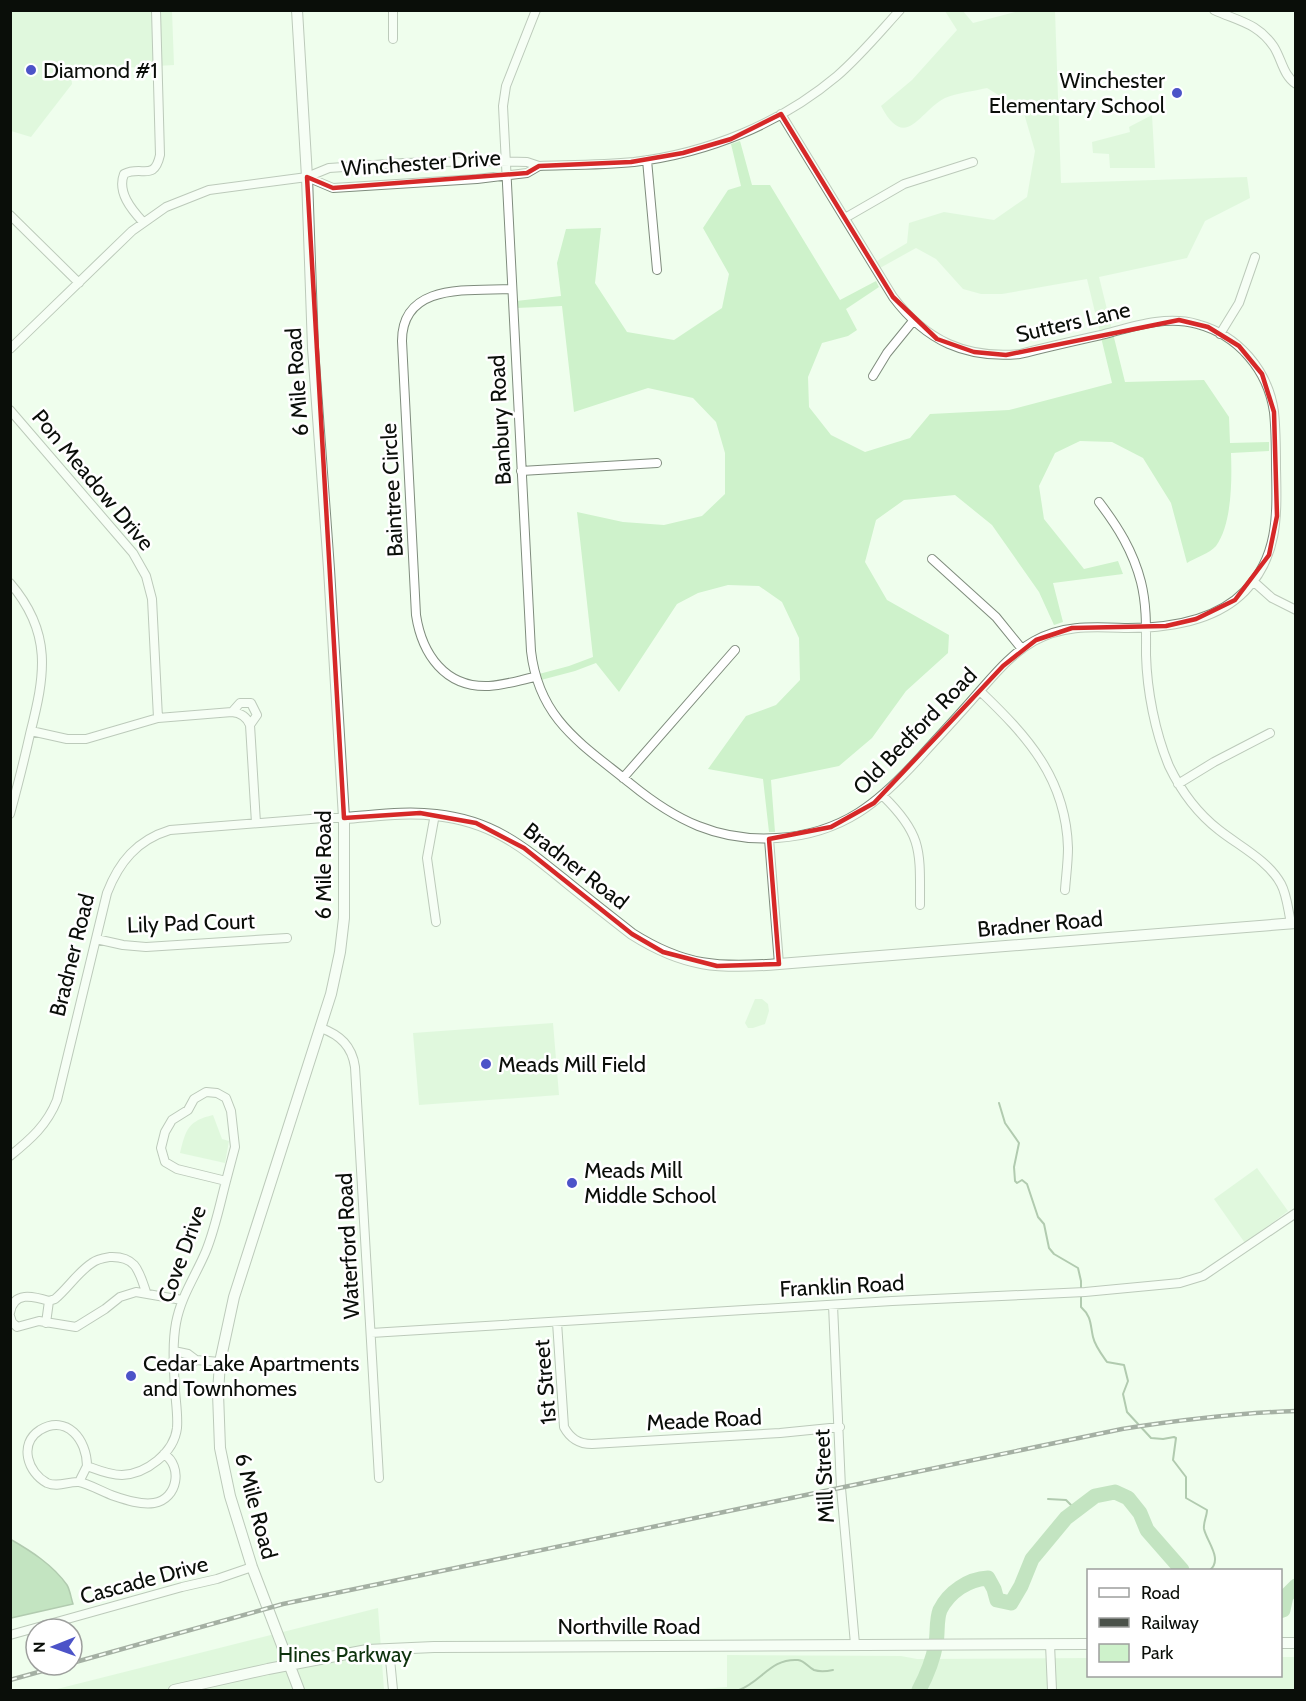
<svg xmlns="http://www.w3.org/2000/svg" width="1306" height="1701" font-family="Cabin,sans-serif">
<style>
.green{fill:#cef2cb}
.water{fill:#8fc58c;stroke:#678e65;stroke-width:1.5}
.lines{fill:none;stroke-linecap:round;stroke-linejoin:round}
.stream{stroke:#678e65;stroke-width:2}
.river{stroke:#8fc58c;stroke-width:15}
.minor-casing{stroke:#7f8c7d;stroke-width:10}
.tertiary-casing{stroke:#7f8c7d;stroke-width:12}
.minor{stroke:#fff;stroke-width:8}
.tertiary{stroke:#fff;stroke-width:10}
.rail-casing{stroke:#4b524a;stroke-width:4.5}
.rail{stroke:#fff;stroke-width:2;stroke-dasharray:7;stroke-linecap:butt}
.marked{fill:none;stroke:#d62828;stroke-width:4.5;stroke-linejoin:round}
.poi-dot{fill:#4c53c8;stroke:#fff;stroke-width:2}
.labels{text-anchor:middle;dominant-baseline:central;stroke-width:5;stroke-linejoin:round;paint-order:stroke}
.poi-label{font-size:22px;fill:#0a0e09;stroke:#fff;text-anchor:start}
.street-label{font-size:22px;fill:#0a0e09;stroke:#fff}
.park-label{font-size:22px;fill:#0e330d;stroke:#fff}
</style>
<rect width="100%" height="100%" fill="#effeed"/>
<!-- green -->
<path class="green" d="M 10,11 L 172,11 L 174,65 L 71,71 L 72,84 L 31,137 L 11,131 Z
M 945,11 L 963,11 L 973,23 L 1019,11 L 1055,11 L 1061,183 L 1247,177 L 1250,198 L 1205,221 L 1187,258 L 1099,277 L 1125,382 L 1204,380 L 1229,417 L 1230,443 L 1269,442 L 1269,451 L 1231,453 C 1232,480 1232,524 1216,546 C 1210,553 1195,558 1187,563 L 1171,503 L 1143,458 L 1112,442 L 1080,441 L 1055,453 L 1039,486 L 1044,519 L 1084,569 L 1118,561 L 1123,574 L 1053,583 L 1063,622 L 1054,625 L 1039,592 L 992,525 L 955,495 L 904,500 L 876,520 L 865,562 L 887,600 L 949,635 L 948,653 L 906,691 L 872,738 L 839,766 L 771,780 L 775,832 L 769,832 L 763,779 L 708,769 L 746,716 L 776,705 L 800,680 L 799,638 L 782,602 L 759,586 L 728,585 L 698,593 L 677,604 L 619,692 L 596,663 L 575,671 L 541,680 L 539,674 L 569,666 L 593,657 L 577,512 L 623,522 L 664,525 L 702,516 L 725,494 L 725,453 L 716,422 L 693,398 L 648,388 L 574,412 L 562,306 L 516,308 L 516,301 L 561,296 L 557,263 L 566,229 L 601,228 L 595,283 L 627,332 L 674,340 L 722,308 L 729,274 L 703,228 L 728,190 L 741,186 L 731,144 L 740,141 L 752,185 L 770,185 L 840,300 L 876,281 L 879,287 L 846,309 L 857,330 L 848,336 L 822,343 L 808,377 L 809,407 L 831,435 L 865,452 L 910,438 L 930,414 L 1009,410 L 1112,383 L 1087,279 L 1002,294 L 981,294 L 963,289 L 936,259 L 916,248 L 880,268 L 877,261 L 907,243 L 909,223 L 944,212 L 994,220 L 1027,197 L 1035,151 L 1023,110 L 987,88 C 974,91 957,93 945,98 C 919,111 906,153 881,106 L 912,80 L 957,30 Z
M 1152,115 L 1155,168 L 1110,168 L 1109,154 L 1093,153 L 1092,142 L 1130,132 L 1129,127 Z
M 755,999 L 762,999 L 768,1004 L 769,1011 L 765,1024 L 753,1028 L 748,1028 L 745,1023 Z
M 553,1023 L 559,1095 L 419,1105 L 413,1033 Z
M 213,1115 L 222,1139 L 229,1141 L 225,1163 L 180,1153 C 186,1129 188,1121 213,1115 Z
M 1257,1168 L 1288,1211 L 1245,1243 L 1214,1199 Z
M 378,1608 L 384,1690 L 53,1690 Z
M 727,1655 L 901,1656 L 917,1659 L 1088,1658 L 1088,1676 L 1280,1676 L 1281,1657 L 1295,1657 L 1295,1690 L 690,1690 L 727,1687 Z"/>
<!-- water -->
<path class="water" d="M 10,1539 C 31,1551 53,1565 67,1585 C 70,1590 71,1598 73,1604 L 11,1618 Z"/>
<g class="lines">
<!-- stream -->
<path class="stream" d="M 999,1103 L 1005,1123 L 1019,1143 L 1014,1167 L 1015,1181 L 1017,1183 L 1022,1180 L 1027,1184 L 1038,1217 L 1044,1224 L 1049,1248 L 1054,1254 L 1078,1268 L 1081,1281 L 1081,1307 C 1092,1317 1090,1324 1093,1337 C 1095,1346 1102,1355 1107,1362 L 1124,1365 L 1128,1381 L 1123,1394 L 1127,1412 L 1151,1438 L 1163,1439 L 1174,1437 L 1176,1438 L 1173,1460 L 1186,1477 L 1186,1498 L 1207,1510 C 1207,1516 1203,1523 1204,1529 C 1207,1542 1223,1559 1210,1570
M 1048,1499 L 1066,1500 L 1076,1510
M 739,1690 C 761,1682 771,1658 798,1660 C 805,1661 808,1667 814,1670 C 820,1672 828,1671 833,1670"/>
<!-- river -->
<path class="river" d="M 1280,1611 L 1283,1610 L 1286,1596 L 1296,1586
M 919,1690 C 927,1675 933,1660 936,1643 C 938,1633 936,1620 940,1610 C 949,1592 968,1579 988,1578 L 994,1589 L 997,1600 L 1011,1603 L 1021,1586 L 1032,1559 L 1066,1518 L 1095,1496 L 1115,1492 L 1128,1498 L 1140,1513 L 1147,1530 L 1182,1570"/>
<defs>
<path id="minor" d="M 393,10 L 393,39
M 536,10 L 506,86 L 503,106 L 531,651 C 539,720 582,744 631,784 C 675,820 718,842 777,838 C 843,834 880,802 922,755 C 941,734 960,714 978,693 C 995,674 1011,654 1034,641 C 1064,624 1095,627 1128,628 C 1168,628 1216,621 1245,591 C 1279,556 1277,514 1276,468 C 1276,449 1276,431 1274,412 C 1268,370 1238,335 1197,324 C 1165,315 1132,327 1101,335 C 1074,341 1047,347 1020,354 C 966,359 926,341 893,297 L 781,114
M 1214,10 C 1238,21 1258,23 1274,47 C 1282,60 1283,75 1296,84
M 647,160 L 657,270
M 539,166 C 570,165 603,165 634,162 C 708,153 780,124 837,76 C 860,56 879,33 900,10
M 10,215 L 79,283
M 845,218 L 904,184 L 973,162
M 143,222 C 131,209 117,192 124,174 C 142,165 154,182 160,155 L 156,10
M 511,289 C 470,291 402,282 402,341 L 416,615 C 422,654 445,688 489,686 C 505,685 520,680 535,677
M 1220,334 L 1239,303 L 1255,257
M 10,349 L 132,231 L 166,207 L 209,190 L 307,177 L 329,168 L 404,163 L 477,161 L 527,162 L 539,166 L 527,173 L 477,179 L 333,188 L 307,177
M 873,376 L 887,353 L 913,321
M 10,410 L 133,553 L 146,576 L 152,599 L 158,718
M 521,471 L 657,463
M 1099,502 C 1118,527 1133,551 1141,582 C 1147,606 1146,630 1146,655 C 1147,691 1155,732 1169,766 C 1181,791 1197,813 1219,830 C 1239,846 1268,860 1281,884 C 1287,895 1288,910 1291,923
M 932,559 L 996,617 L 1022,649
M 1253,581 L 1272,598 L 1296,610
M 10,583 C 53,633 45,675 30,734 C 24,761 17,788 10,814
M 980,691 C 1027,736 1066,778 1068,848 C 1068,862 1066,876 1065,890
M 232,712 L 240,703 L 251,703 L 257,715 L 250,725
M 31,731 L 67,739 L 86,739 L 158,718 L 232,712 C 241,713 247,717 250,725 L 256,823
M 623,778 L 735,650
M 1178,784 L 1214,762 L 1270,733
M 883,796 C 923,835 920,851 920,905
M 435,814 L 427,858 L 436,922
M 769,839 L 779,964
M 96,939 L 123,945 L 146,947 L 287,938
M 321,1028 C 340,1035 352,1046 355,1067 L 379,1478
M 206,1092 L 217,1093 L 226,1098 L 231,1111 L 235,1147 L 226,1181 L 177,1169 L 165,1162 L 161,1148 L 165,1132 L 172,1120 L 188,1110 L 194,1099 Z
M 10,1156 C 31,1139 47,1125 57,1100 L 107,893 C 119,862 137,840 170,830 L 323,818 L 344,818
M 833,1305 L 841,1488 L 855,1644
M 10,1313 C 13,1291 33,1296 49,1301 L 55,1299 C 68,1288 78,1272 92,1263 C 97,1259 104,1258 110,1257 C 136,1256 139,1271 146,1292
M 10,1316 L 12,1322 L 17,1327 L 39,1321 L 76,1327 L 105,1309 L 120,1297 L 136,1292 L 182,1300
M 557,1322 L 564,1427 C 570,1438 578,1444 592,1444 L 780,1433 L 840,1427
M 46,1323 L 49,1301
M 371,1333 L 892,1301 L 1085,1292 L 1180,1283 L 1203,1276 L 1296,1213
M 196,1360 L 220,1362
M 174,1368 L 188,1366 L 196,1360 L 188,1354 L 174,1351
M 164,1454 C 183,1466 178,1499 154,1503 C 141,1505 126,1500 114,1496 C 105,1493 87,1483 79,1482 C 68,1481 59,1488 47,1483 C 28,1473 18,1444 40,1430 C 67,1414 87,1440 87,1466 C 98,1470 109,1475 122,1475 C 146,1474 174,1453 177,1428 C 178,1416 176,1403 175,1391 C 174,1369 172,1345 176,1323 C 181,1296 196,1275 206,1251 C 215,1229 220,1204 226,1181
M 79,1482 L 87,1466
M 10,1635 L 182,1587 L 217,1579 L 252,1567
M 1050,1644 L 1052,1690
M 389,1649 L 393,1690"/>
<path id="tertiary" d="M 297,10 L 307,177 L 313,348 L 329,569 L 344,818 L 344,918 L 340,952 L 331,994 L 234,1297 L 220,1362 L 218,1393 L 220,1448 L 230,1496 L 252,1567 L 299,1690
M 344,818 C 374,816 405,811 436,815 C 492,821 522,846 564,880 C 586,898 609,916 632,934 C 684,967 719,969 779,964 L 1296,923
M 1280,1643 L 1296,1643
M 174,1690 L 268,1669 L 367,1650 L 434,1647 L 1088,1644"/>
</defs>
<!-- minor casing -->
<use href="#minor" class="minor-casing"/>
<!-- tertiary casing -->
<use href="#tertiary" class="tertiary-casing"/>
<!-- minor -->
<use href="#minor" class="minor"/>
<!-- tertiary -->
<use href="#tertiary" class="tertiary"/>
<defs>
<path id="rail" d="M 72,1663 L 283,1604 L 1122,1429 C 1180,1420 1237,1413 1296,1411
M 10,1680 L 64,1665"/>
</defs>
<!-- rail casing -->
<use href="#rail" class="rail-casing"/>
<!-- rail -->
<use href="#rail" class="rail"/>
</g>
<!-- marked area -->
<path d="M0 0H1306V1701H0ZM 781,114 L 893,297 L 937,339 L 974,352 L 1006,355 L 1179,320 L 1208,327 L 1239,346 L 1262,374 L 1274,412 L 1277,516 L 1269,555 L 1235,600 L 1196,619 L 1166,626 L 1072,628 L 1036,640 L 1003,666 L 874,803 L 831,827 L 769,839 L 779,964 L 717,966 L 663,952 L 632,934 L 524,848 L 476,823 L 420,813 L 344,818 L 307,177 L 333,188 L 527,173 L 539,166 L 631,162 L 683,153 L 731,139 Z" fill="#effeed" fill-opacity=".55" fill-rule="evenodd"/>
<path class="marked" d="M 781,114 L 893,297 L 937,339 L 974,352 L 1006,355 L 1179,320 L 1208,327 L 1239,346 L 1262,374 L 1274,412 L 1277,516 L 1269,555 L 1235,600 L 1196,619 L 1166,626 L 1072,628 L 1036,640 L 1003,666 L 874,803 L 831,827 L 769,839 L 779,964 L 717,966 L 663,952 L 632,934 L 524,848 L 476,823 L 420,813 L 344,818 L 307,177 L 333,188 L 527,173 L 539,166 L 631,162 L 683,153 L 731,139 Z"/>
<!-- markers -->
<g class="poi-dot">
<circle cx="31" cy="70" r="6"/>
<circle cx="1177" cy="93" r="6"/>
<circle cx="486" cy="1064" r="6"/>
<circle cx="572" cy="1183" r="6"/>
<circle cx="131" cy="1376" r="6"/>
</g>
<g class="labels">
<!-- poi labels -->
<g class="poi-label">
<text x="43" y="70">Diamond #1</text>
<text x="1165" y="80" text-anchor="end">Winchester<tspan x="1165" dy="25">Elementary School</tspan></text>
<text x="498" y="1064">Meads Mill Field</text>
<text x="584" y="1170">Meads Mill<tspan x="584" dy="25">Middle School</tspan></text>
<text x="143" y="1363">Cedar Lake Apartments<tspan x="143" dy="25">and Townhomes</tspan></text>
</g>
<!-- street labels -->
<g class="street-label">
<text transform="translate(421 163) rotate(-4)">Winchester Drive</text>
<text transform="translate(1073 322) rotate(-13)">Sutters Lane</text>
<text transform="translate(297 382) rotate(-94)">6 Mile Road</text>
<text transform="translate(500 420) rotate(-93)">Banbury Road</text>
<text transform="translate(93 480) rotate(50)">Pon Meadow Drive</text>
<text transform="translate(392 490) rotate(-93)">Baintree Circle</text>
<text transform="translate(915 731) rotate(-46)">Old Bedford Road</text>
<text transform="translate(323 865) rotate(-90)">6 Mile Road</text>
<text transform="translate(576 866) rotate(38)">Bradner Road</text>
<text transform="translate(191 923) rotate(-2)">Lily Pad Court</text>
<text transform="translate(1040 924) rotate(-5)">Bradner Road</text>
<text transform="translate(72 955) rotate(-76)">Bradner Road</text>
<text transform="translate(348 1246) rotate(-93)">Waterford Road</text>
<text transform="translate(182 1254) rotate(-70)">Cove Drive</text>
<text transform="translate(842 1286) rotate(-3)">Franklin Road</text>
<text transform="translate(545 1382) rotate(-95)">1st Street</text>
<text transform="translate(704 1420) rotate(-3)">Meade Road</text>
<text transform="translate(824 1476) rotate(-93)">Mill Street</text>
<text transform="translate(256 1506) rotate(75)">6 Mile Road</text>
<text transform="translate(144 1580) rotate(-15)">Cascade Drive</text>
<text x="629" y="1626">Northville Road</text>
</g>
<!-- park labels -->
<g class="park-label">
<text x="345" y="1654">Hines Parkway</text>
</g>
</g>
<!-- border -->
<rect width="1306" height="1701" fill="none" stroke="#0a0e09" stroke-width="24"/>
<!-- legend -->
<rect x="1087" y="1569" width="195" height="108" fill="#ffffff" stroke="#9d9f9d" stroke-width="1.5"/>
<rect x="1099" y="1588" width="30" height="9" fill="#ffffff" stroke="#9d9f9d" stroke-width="1.5"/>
<text x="1141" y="1599" font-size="18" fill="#0a0e09">Road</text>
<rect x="1099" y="1618" width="30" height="9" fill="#4b524a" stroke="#9d9f9d" stroke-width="1.5"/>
<text x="1141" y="1629" font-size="18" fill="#0a0e09">Railway</text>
<rect x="1099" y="1644" width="30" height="18" fill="#cef2cb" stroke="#9d9f9d" stroke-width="1.5"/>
<text x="1141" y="1659" font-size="18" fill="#0a0e09">Park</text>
<!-- north arrow -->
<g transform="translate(54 1647) rotate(269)"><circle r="28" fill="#ffffff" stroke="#9d9f9d" stroke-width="1.5"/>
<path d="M0-4.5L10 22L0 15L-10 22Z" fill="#4c53c8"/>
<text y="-9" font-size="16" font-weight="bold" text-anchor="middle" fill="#0a0e09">N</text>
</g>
</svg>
